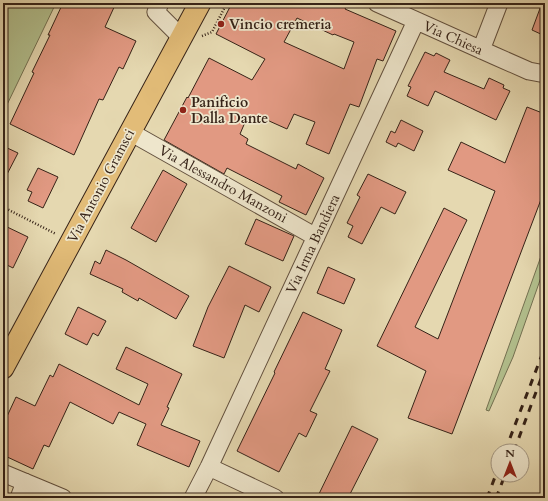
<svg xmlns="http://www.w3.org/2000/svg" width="548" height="501" font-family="Cardo,serif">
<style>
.green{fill:#b2bf8d;stroke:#747152}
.building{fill:#e19982;stroke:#362318;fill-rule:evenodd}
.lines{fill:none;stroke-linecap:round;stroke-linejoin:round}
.minor-casing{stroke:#62503e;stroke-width:19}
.major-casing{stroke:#362318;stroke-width:23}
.path{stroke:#362318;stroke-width:2.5;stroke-dasharray:1 2;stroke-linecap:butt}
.minor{stroke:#eee6cc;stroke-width:17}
.major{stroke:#e2bc78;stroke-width:21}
.rail{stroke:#362318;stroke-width:3;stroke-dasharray:7 7;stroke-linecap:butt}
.poi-dot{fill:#8f2418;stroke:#eee6cc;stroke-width:1.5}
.labels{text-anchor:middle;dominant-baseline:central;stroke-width:3.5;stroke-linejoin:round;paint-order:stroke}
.poi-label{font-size:14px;font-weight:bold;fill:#362318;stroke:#eee6cc;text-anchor:start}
.street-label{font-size:14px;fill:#362318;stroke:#eee6cc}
</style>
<rect width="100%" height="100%" fill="#e5d8b0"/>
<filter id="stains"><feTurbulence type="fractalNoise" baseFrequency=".005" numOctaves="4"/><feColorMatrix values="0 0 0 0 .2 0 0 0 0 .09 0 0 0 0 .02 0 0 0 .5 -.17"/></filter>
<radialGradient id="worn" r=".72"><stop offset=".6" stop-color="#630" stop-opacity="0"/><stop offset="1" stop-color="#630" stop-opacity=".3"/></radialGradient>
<!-- green -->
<path class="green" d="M 3,3 L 56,3 L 3,113 Z
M 545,245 L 545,266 L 513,357 L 489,411 L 486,410 Z"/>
<!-- building -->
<path class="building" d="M 63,3 L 116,3 L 105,27 L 136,41 L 123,69 L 119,67 L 103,100 L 99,99 L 74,155 L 10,124 L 34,73 L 32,72 L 50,35 L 48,35 Z
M 232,3 L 337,3 L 346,7 L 345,9 L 396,31 L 383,61 L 377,59 L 359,107 L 350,104 L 329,154 L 306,144 L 315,122 L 294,114 L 287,129 L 258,116 L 255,123 L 246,120 L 240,134 L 248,139 L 246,144 L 296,169 L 298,164 L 324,178 L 306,215 L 279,202 L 282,196 L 227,168 L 224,174 L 164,140 L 187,97 L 188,98 L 209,58 L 252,80 L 265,59 L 216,34 ZM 297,18 L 333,35 L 334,34 L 354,42 L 344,69 L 284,42 Z
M 542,3 L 545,3 L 545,36 L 532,30 Z
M 425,52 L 434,56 L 436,53 L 450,60 L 444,72 L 484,89 L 489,78 L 504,85 L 503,88 L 510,91 L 496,120 L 435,91 L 428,106 L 407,96 L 411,87 L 408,86 Z
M 527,107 L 545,114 L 545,189 L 452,434 L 408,418 L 426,371 L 377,346 L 444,208 L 467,220 L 415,327 L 438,339 L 495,191 L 448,170 L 461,142 L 505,163 Z
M 401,120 L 423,131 L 414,151 L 398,143 L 396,147 L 386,142 L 391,131 L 395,133 Z
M 3,146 L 18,153 L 3,182 Z
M 38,168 L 58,177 L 43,208 L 28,201 L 32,192 L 27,190 Z
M 163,170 L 187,184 L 156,242 L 131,228 Z
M 368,174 L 406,192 L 395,214 L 381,207 L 362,244 L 348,237 L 353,226 L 347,223 L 360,197 L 357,195 Z
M 256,219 L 294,236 L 283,261 L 245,244 Z
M 3,225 L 28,237 L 13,268 L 3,263 Z
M 106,250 L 126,260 L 189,296 L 176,319 L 139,298 L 138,301 L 122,292 L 123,289 L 90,274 L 95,261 L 100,264 Z
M 229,266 L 271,287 L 259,312 L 245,305 L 224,358 L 193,346 L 208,307 Z
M 328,267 L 355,279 L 344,304 L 317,293 Z
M 78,307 L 106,321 L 98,336 L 93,333 L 87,345 L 65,334 Z
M 303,312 L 342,330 L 325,369 L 330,371 L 310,411 L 317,414 L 306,437 L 299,433 L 279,472 L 237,451 L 275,373 L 274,372 Z
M 126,347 L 182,374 L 167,407 L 169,408 L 161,425 L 200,441 L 189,467 L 137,445 L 146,424 L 119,412 L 113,424 L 70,402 L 49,447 L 44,445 L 33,469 L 3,455 L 3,425 L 16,397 L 35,406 L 50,375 L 53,377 L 59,364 L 139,405 L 148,384 L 116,369 Z
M 352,426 L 378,439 L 348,498 L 317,498 Z"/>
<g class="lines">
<defs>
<path id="minor" d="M 160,3 L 156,12 L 181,37
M 377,3 L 495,56 L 529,71 L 545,74
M 481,50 L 499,3
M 130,132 L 316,237
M 209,467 L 275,498
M 3,473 L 63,498
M 19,498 L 25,482
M 193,498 L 209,467 L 416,21"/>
<path id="major" d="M 3,368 L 200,3"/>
</defs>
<!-- minor casing -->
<use href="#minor" class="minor-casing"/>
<!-- major casing -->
<use href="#major" class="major-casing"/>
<!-- path -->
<path class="path" d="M 202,36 L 212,32 L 227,3
M 3,207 L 56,234
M 3,391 L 7,385"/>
<!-- minor -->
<use href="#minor" class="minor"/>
<!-- major -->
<use href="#major" class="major"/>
<!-- rail -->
<path class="rail" d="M 505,451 L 545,347
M 514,451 L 545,368
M 487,498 L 498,469
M 496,498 L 505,475"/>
</g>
<!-- markers -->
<g class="poi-dot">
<circle cx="221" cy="24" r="4"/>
<circle cx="183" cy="110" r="4"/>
</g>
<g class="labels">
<!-- poi labels -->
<g class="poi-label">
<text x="229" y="24">Vincio cremeria</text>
<text x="191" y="102">Panificio<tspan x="191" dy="16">Dalla Dante</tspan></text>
</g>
<!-- street labels -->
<g class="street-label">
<text transform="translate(453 38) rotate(24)">Via Chiesa</text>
<text transform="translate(223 184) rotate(29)">Via Alessandro Manzoni</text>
<text transform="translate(101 186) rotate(-62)">Via Antonio Gramsci</text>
<text transform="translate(313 244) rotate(-65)">Via Irma Bandiera</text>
</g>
</g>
<!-- margin -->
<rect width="548" height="501" fill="none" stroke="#e5d8b0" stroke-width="16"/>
<rect x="4" y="4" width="540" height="493" fill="none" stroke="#362318" stroke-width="2"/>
<rect x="8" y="8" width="532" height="485" fill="none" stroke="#362318"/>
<!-- north arrow -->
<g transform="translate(510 463)"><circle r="19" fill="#eee6cc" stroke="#a49884"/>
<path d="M0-3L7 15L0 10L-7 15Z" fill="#8f2418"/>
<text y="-6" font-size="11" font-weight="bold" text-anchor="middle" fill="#362318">N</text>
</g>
<rect width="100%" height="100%" filter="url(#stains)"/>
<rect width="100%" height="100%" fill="url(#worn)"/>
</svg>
